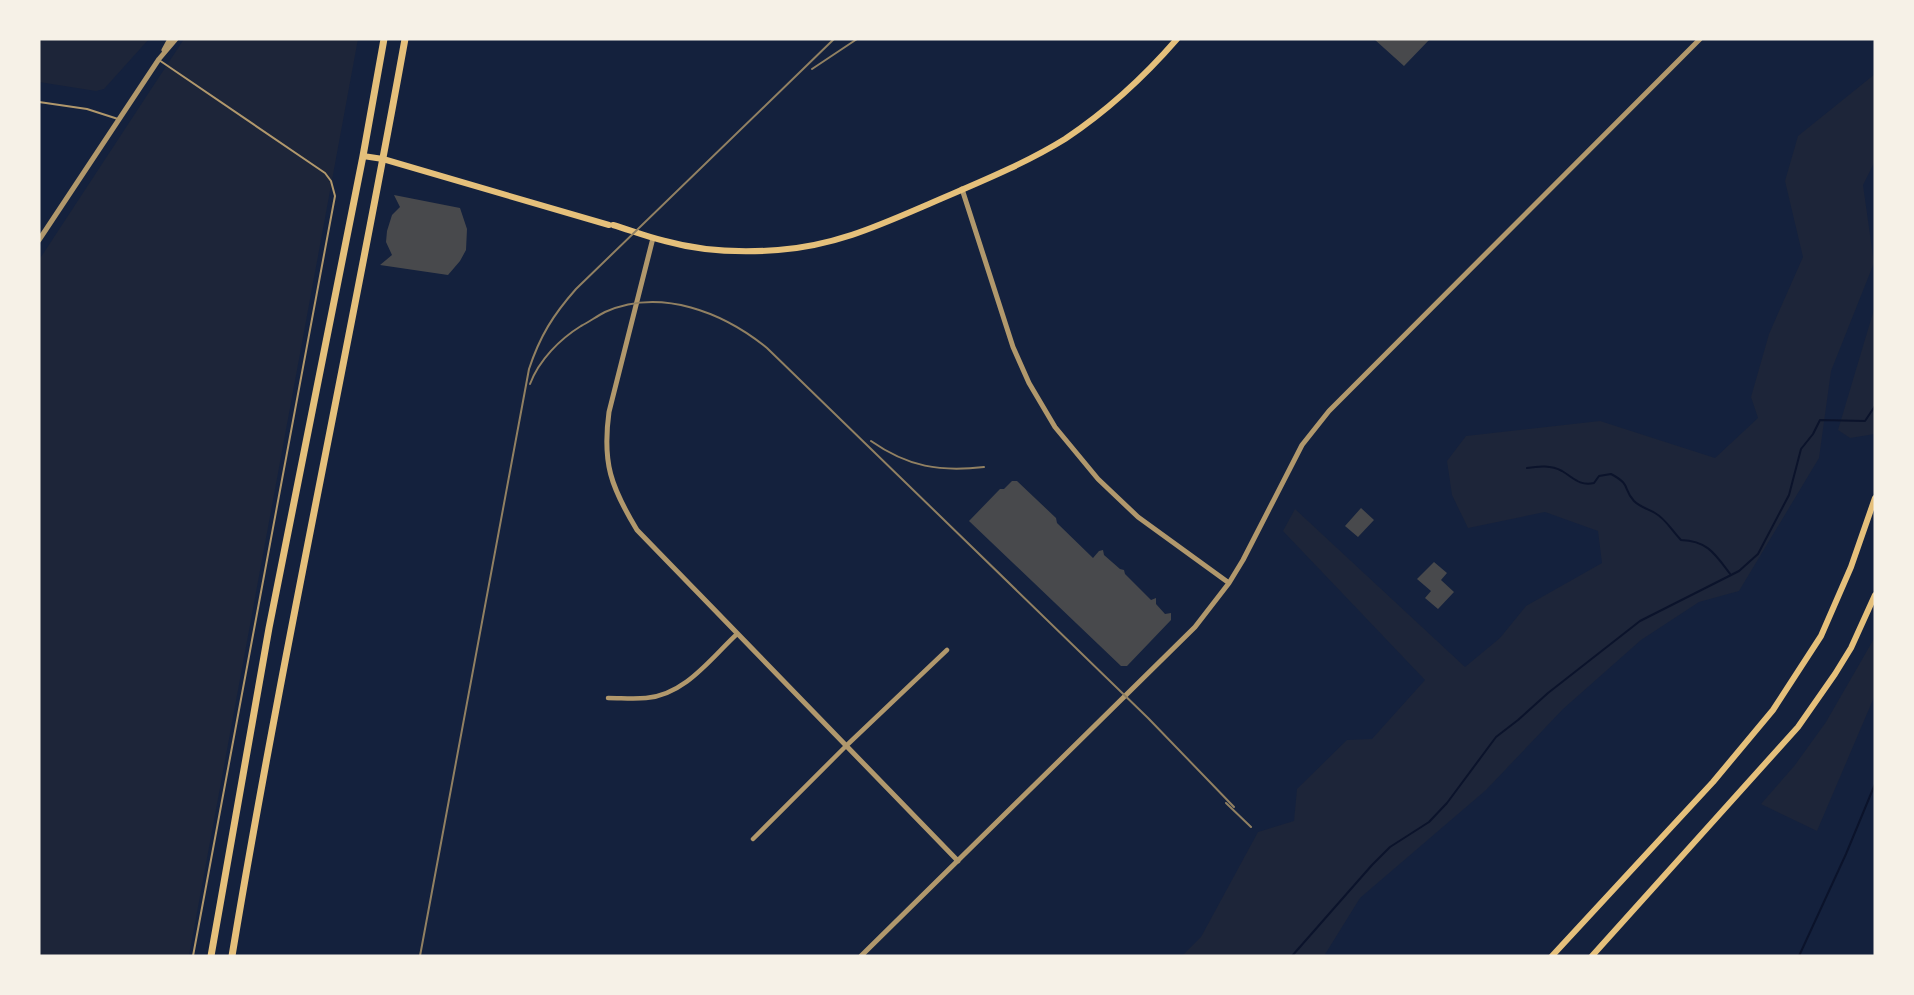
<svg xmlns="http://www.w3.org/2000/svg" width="1914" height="995" font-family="Figtree,sans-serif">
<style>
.green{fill:#1d2539}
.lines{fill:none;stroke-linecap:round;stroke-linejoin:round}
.stream{stroke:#0b132b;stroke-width:2}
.building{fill:#48494c}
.service{stroke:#b1986c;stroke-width:2}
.minor{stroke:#b1986c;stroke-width:4.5}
.tertiary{stroke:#b1986c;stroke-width:5}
.secondary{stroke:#e5c07b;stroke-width:6}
.primary{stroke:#e5c07b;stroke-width:7}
.rail{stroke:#918062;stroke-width:2}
</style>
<rect width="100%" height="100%" fill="#14213d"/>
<!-- green -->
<path class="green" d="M 39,39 L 149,39 L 104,89 L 96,91 L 39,82 Z
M 184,39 L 358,39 L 189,956 L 39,956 L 39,260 Z
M 1875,74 L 1875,161 L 1863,185 L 1874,263 L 1831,371 L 1819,458 L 1739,591 L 1699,602 L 1641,640 L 1563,709 L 1486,790 L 1360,898 L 1324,956 L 1182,956 L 1201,937 L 1258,832 L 1294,821 L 1297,789 L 1347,740 L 1372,739 L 1425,680 L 1283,531 L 1295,509 L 1465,667 L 1500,638 L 1526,606 L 1602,563 L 1598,531 L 1545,512 L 1468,528 L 1452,495 L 1447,461 L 1466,436 L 1600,421 L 1715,458 L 1758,418 L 1751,397 L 1769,334 L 1803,257 L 1785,181 L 1798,136 Z
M 1875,306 L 1875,434 L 1850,438 L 1838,430 Z
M 1875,637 L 1875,695 L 1817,831 L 1761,804 L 1795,765 L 1826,722 Z"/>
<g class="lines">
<!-- stream -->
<path class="stream" d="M 1527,468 C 1539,466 1551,465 1562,471 C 1574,478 1579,486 1594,483 L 1599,476 L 1611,474 C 1632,485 1622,488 1634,501 C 1640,507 1648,509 1655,513 C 1666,519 1672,531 1681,540 C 1708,541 1715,554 1731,575
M 1292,956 L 1372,865 L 1390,847 L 1429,822 L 1447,803 L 1496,737 L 1518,720 L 1548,693 L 1640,621 L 1739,571 L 1758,554 L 1789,495 L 1801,449 L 1813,434 L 1820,420 L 1865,421 L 1875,406
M 1799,956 L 1846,854 L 1875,784"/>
</g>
<!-- building -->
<path class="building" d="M 1374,39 L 1430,39 L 1404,66 Z
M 394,195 L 460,208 L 467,229 L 466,250 L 460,261 L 448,275 L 380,265 L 392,255 L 386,242 L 387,231 L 392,215 L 400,207 Z
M 1012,481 L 1017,481 L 1056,518 L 1057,523 L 1093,558 L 1099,551 L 1103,550 L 1104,555 L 1120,569 L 1124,570 L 1125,574 L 1151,600 L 1156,598 L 1156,604 L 1165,614 L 1171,613 L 1171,620 L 1127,666 L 1121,666 L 969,521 L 1000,489 L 1004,489 Z
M 1361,508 L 1374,520 L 1358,537 L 1345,526 Z
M 1434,562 L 1447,573 L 1441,580 L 1454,592 L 1438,609 L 1425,598 L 1431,591 L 1417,579 Z"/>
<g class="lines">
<!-- service -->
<path class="service" d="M 159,60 L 325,173 L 331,181 L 335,196 L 193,956
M 39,102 L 87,109 L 118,119"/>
<!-- minor -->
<path class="minor" d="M 608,698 C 621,698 634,699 646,698 C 685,695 711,658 737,634
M 753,839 L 847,745 L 947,650"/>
<!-- tertiary -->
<path class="tertiary" d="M 164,50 L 170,39
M 962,189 L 1013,347 L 1029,383 L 1055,427 L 1098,479 L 1138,517 L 1229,583
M 653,238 L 609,412 C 602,463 611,487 637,530 L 958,861
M 39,240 L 159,59 L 176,39
M 861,956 L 1195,627 L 1229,583 L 1243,560 L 1302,445 L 1329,411 L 1700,39"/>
<!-- secondary -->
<path class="secondary" d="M 363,156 L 383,159 L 609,225
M 613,225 C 630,230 647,237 665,241 C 701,251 740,253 778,250 C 834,246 878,226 929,204 C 975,184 1023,165 1065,139 C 1107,111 1144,77 1177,39
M 1552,956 L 1713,782 L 1773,710 L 1821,636 L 1851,567 L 1875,498
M 1592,956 L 1798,727 L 1835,674 L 1851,648 L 1875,595"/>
<!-- primary -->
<path class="primary" d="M 211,956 L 269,628 L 363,156 L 384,39
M 232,956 C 283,649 350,345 405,39"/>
<!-- rail -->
<path class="rail" d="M 812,69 L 857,39
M 530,384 C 539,360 560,339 581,326 C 589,322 597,316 605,312 C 661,287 724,313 767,348 L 1148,718 L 1234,807
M 871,441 C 908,467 940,472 984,467
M 1226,803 L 1251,827
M 420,956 L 529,369 C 540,336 553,315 576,289 L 834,39"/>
</g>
<!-- border -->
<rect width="1914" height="995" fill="none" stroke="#f6f1e7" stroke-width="81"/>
</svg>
